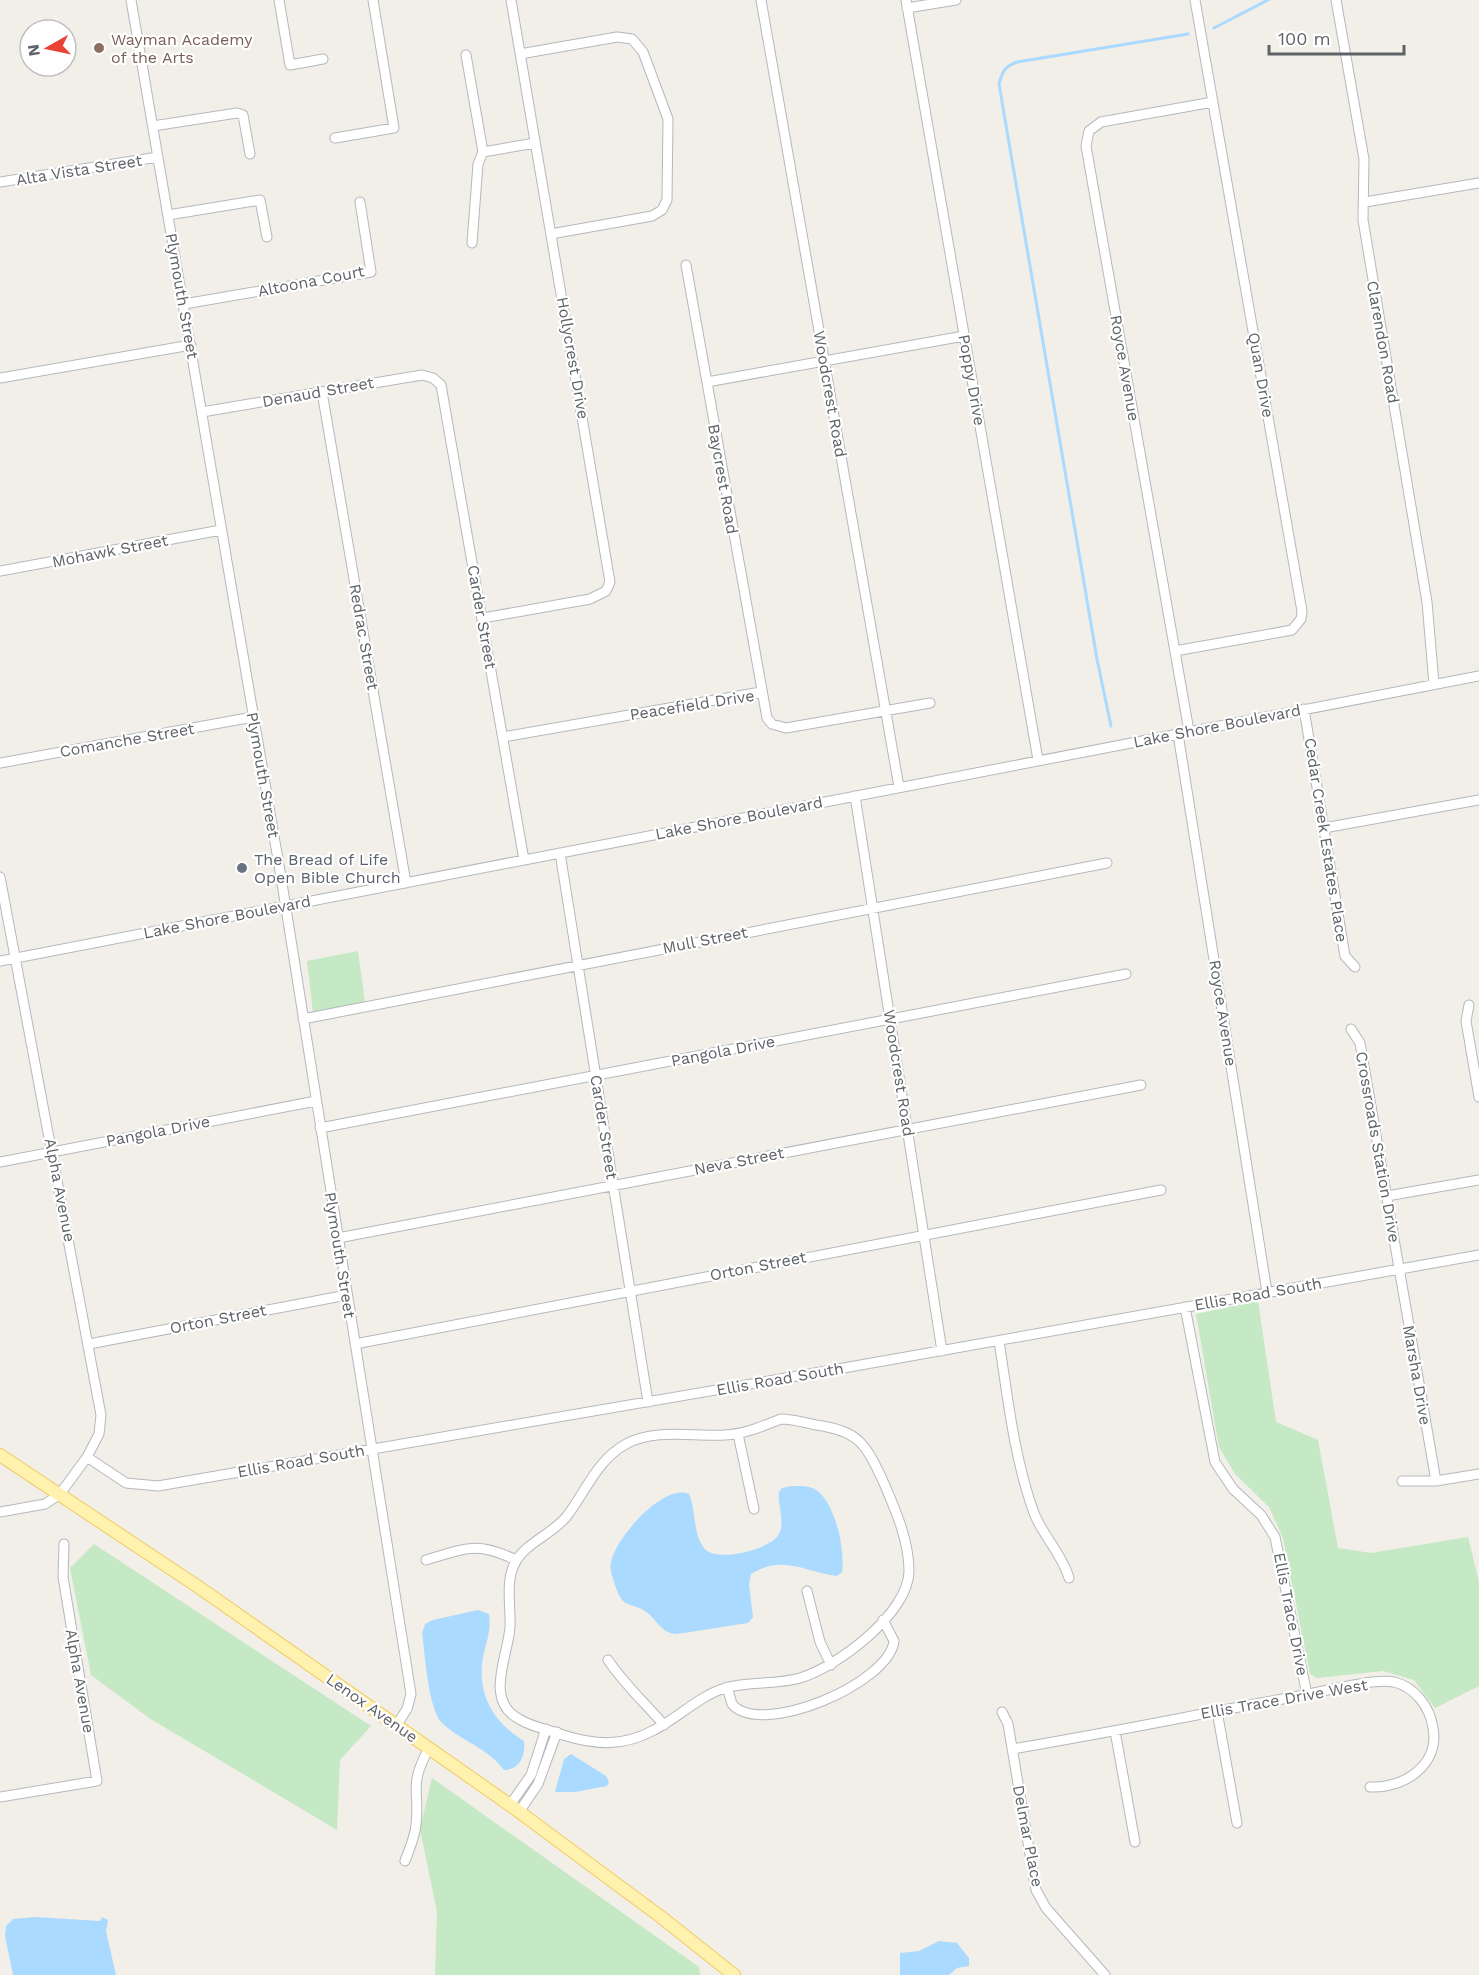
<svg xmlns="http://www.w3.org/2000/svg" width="1479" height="1975" font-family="'Work Sans',sans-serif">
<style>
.green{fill:#c5e8c5}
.water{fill:#aadaff}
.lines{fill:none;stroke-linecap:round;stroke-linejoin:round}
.stream{stroke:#aadaff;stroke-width:3}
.minor-casing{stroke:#b5b8bc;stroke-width:11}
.major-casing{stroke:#f2c960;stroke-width:14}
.minor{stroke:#fff;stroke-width:9}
.major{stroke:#fff2af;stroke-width:12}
.education-dot{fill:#8d6e63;stroke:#fff;stroke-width:2}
.worship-dot{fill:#6b7280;stroke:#fff;stroke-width:2}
.labels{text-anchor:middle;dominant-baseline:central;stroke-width:4.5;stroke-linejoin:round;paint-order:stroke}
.education-label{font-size:16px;fill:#785e54;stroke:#fff;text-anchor:start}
.street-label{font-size:16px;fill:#5f6368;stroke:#fff}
.worship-label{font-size:16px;fill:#5b616d;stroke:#fff;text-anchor:start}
</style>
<rect width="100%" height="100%" fill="#f1efe8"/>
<!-- green -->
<path class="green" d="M 358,951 L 365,1003 L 313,1013 L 307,961 Z
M 1258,1301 L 1276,1422 L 1318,1440 L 1338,1548 L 1371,1553 L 1468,1537 L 1479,1582 L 1479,1686 L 1435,1708 L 1414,1680 L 1383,1671 L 1317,1678 L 1310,1674 L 1283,1538 L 1269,1507 L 1235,1474 L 1219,1447 L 1196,1314 Z
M 94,1544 L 371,1726 L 340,1760 L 337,1830 L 149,1718 L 91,1675 L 70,1568 Z
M 432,1778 L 699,1967 L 700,1975 L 435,1975 L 437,1912 L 420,1829 Z"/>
<!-- water -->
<path class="water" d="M 792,1486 C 801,1486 811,1485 819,1492 C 836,1508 845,1549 842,1572 L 837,1576 C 805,1572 783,1554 751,1574 L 749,1584 L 753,1617 L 748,1623 L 677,1634 C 661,1634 657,1619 645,1611 C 638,1606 629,1606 623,1601 C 619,1597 617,1590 615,1585 C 613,1578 609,1569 611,1562 C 615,1539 663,1483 689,1494 C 696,1511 693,1534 704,1548 C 715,1563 766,1550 777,1537 C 787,1524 777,1506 779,1492 L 782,1488 Z
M 478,1610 L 489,1614 C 492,1632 484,1647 482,1664 C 479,1699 496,1724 524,1741 C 526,1756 519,1770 504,1770 C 488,1748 461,1741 442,1723 C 428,1709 425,1653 422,1633 L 425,1624 L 433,1620 Z
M 571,1754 L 606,1776 L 609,1782 L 607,1786 L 575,1792 L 555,1792 L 564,1759 Z
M 35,1917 L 100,1921 L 102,1917 L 108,1920 L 106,1931 L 116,1975 L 13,1975 L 5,1936 L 6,1926 L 13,1919 Z
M 939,1941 L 957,1943 L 969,1958 L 969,1966 L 957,1968 L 949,1975 L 900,1975 L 900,1953 L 919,1951 Z"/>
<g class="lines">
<!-- stream -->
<path class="stream" d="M 1214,28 L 1268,0
M 1111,726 L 1097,659 L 999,84 C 1002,72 1005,66 1017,62 L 1188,34"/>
<defs>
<path id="minor" d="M 131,0 L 281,877 L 411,1694 L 407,1709 L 396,1726
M 279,0 L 290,65 L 323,59
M 761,0 L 899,787
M 906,0 L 1038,760
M 1336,0 L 1364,159 L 1363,220 L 1427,602 L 1434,684
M 907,8 L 956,0
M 520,54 L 617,37 L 632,39 L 643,52 L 668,119 L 667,200 L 662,210 L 652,216 L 551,234
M 466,55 L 483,152
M 153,126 L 237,113 L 243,115 L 250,154
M 335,138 L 394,128 L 373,0
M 483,152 L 535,143
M 0,182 L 158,157
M 1365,202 L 1479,183
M 168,215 L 260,200 L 267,237
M 472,243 L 478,164 L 483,152
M 686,265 L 767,718 L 772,724 L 786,728 L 930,703
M 184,304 L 371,272 L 360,202
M 0,378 L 191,345
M 707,382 L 964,336
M 322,392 L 406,883
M 202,412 L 422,375 L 433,378 L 441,385 L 524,860
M 0,571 L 221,530
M 483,618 L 590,599 L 606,591 L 610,582 L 511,0
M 1175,651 L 1292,630 L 1301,619 L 1302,611 L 1195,0
M 1304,709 L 1345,956 L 1355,967
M 1189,731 L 1086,146 L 1089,131 L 1101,122 L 1213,102
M 1178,734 L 1267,1292
M 503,737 L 761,692
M 0,763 L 253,717
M 855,796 L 942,1351
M 1324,828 L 1479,800
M 560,853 L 648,1402
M 0,877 L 101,1415 L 99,1434 L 87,1457 L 60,1494 L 45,1504 L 0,1512
M 0,961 L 1479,676
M 1469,1005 L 1466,1021 L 1479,1097
M 303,1019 L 1107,863
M 1351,1029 L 1360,1043 L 1436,1481
M 320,1128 L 1126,974
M 0,1162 L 316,1101
M 1387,1196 L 1479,1180
M 338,1238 L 1141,1085
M 1185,1307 L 1215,1462 L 1233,1489 L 1261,1515 L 1275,1537 L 1307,1695
M 999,1341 C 1008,1399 1014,1458 1034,1513 C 1043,1536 1062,1554 1069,1578
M 89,1344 L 347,1295
M 355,1344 L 1161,1190
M 781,1419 C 794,1419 804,1423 816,1425 C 859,1431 865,1443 883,1481 C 895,1509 909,1540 909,1571 C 909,1613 837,1667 800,1678 C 776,1685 749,1681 725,1688 C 699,1696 678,1718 654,1730 C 623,1747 595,1745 563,1735 C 549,1730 532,1727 519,1719 C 484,1700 508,1657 510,1627 C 511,1607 505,1581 515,1563 C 525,1543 553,1534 567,1516 C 586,1491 597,1460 626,1444 C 655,1428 693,1437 725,1435 C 745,1434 763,1426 781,1419 Z
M 738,1434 L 754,1509
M 87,1457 L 126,1483 L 158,1486 L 838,1369 L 1479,1255
M 1402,1481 L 1436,1481 L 1479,1474
M 426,1560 C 466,1548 477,1541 516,1560
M 807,1591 L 820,1642 L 831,1665
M 608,1660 C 624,1684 645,1703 664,1725
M 727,1687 L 732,1704 C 760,1738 889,1684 894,1641 L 883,1620
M 1217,1711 L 1237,1823
M 1002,1712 L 1008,1724 L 1036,1890 L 1046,1908 L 1105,1975
M 1115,1731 L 1135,1842
M 1012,1749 C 1108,1733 1204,1713 1299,1696 C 1322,1692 1373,1678 1394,1682 C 1415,1687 1430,1707 1433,1728 C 1440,1765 1403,1789 1370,1787
M 0,1797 L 97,1781 L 63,1577 L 64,1544
M 510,1805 L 531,1775 L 546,1729
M 519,1812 L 538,1784 L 557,1732
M 405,1861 C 409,1850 415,1837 416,1825 C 420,1789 408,1787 429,1748"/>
<path id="major" d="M 0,1455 L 197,1586 L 510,1805 L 661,1917 L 734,1975"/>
</defs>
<!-- minor casing -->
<use href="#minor" class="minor-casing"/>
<!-- major casing -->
<use href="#major" class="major-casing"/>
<!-- minor -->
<use href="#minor" class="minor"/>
<!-- major -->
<use href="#major" class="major"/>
</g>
<!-- markers -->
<circle class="education-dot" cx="99" cy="48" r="6"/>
<circle class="worship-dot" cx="242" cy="868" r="6"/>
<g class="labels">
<!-- education labels -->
<g class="education-label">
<text x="111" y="39">Wayman Academy<tspan x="111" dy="18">of the Arts</tspan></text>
</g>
<!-- street labels -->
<g class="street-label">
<text transform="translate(79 170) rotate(-9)">Alta Vista Street</text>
<text transform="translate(311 281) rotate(-11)">Altoona Court</text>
<text transform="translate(182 296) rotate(80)">Plymouth Street</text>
<text transform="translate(1383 342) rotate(80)">Clarendon Road</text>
<text transform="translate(573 358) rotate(80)">Hollycrest Drive</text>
<text transform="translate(1125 368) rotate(80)">Royce Avenue</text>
<text transform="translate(1261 375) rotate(80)">Quan Drive</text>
<text transform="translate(972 380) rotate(80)">Poppy Drive</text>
<text transform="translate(318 392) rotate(-10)">Denaud Street</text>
<text transform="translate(830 394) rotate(80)">Woodcrest Road</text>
<text transform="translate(723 479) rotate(80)">Baycrest Road</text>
<text transform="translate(110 551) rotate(-11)">Mohawk Street</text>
<text transform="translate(482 617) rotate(80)">Carder Street</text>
<text transform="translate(364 637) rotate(80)">Redrac Street</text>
<text transform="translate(692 705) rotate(-9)">Peacefield Drive</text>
<text transform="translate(1217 726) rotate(-11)">Lake Shore Boulevard</text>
<text transform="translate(127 740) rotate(-10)">Comanche Street</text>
<text transform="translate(263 775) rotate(80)">Plymouth Street</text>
<text transform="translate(739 818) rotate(-11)">Lake Shore Boulevard</text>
<text transform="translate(1326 840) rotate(81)">Cedar Creek Estates Place</text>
<text transform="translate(227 917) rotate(-11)">Lake Shore Boulevard</text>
<text transform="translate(705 940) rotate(-11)">Mull Street</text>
<text transform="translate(1223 1013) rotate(81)">Royce Avenue</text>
<text transform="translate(723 1051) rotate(-11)">Pangola Drive</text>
<text transform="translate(899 1073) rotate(81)">Woodcrest Road</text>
<text transform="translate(604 1127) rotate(81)">Carder Street</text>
<text transform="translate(158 1131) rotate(-11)">Pangola Drive</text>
<text transform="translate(1378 1147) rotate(80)">Crossroads Station Drive</text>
<text transform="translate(739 1161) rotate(-11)">Neva Street</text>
<text transform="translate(60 1190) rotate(79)">Alpha Avenue</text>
<text transform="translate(340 1255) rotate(81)">Plymouth Street</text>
<text transform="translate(758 1266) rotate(-11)">Orton Street</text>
<text transform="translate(1258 1294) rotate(-10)">Ellis Road South</text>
<text transform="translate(218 1319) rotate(-11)">Orton Street</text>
<text transform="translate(1417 1375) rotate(80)">Marsha Drive</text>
<text transform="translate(780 1379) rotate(-10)">Ellis Road South</text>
<text transform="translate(301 1461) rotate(-10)">Ellis Road South</text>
<text transform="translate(1291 1614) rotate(79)">Ellis Trace Drive</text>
<text transform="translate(80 1681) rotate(80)">Alpha Avenue</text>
<text transform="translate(1284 1699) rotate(-10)">Ellis Trace Drive West</text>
<text transform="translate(372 1708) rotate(35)">Lenox Avenue</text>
<text transform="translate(1028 1836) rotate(79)">Delmar Place</text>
</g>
<!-- worship labels -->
<g class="worship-label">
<text x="254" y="859">The Bread of Life<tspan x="254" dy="18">Open Bible Church</tspan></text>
</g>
</g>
<!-- north arrow -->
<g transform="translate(48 48) rotate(261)"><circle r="28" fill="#ffffff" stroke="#bfc1c3" stroke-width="1.5"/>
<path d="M0-4.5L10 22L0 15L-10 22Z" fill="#ea4335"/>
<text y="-9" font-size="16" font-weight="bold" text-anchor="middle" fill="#5f6368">N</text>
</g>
<!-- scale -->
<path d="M1269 45v9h135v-9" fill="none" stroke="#5f6368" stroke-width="3"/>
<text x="1278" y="45" font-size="18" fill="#5f6368" stroke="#ffffff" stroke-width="4.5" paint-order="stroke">100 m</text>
</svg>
